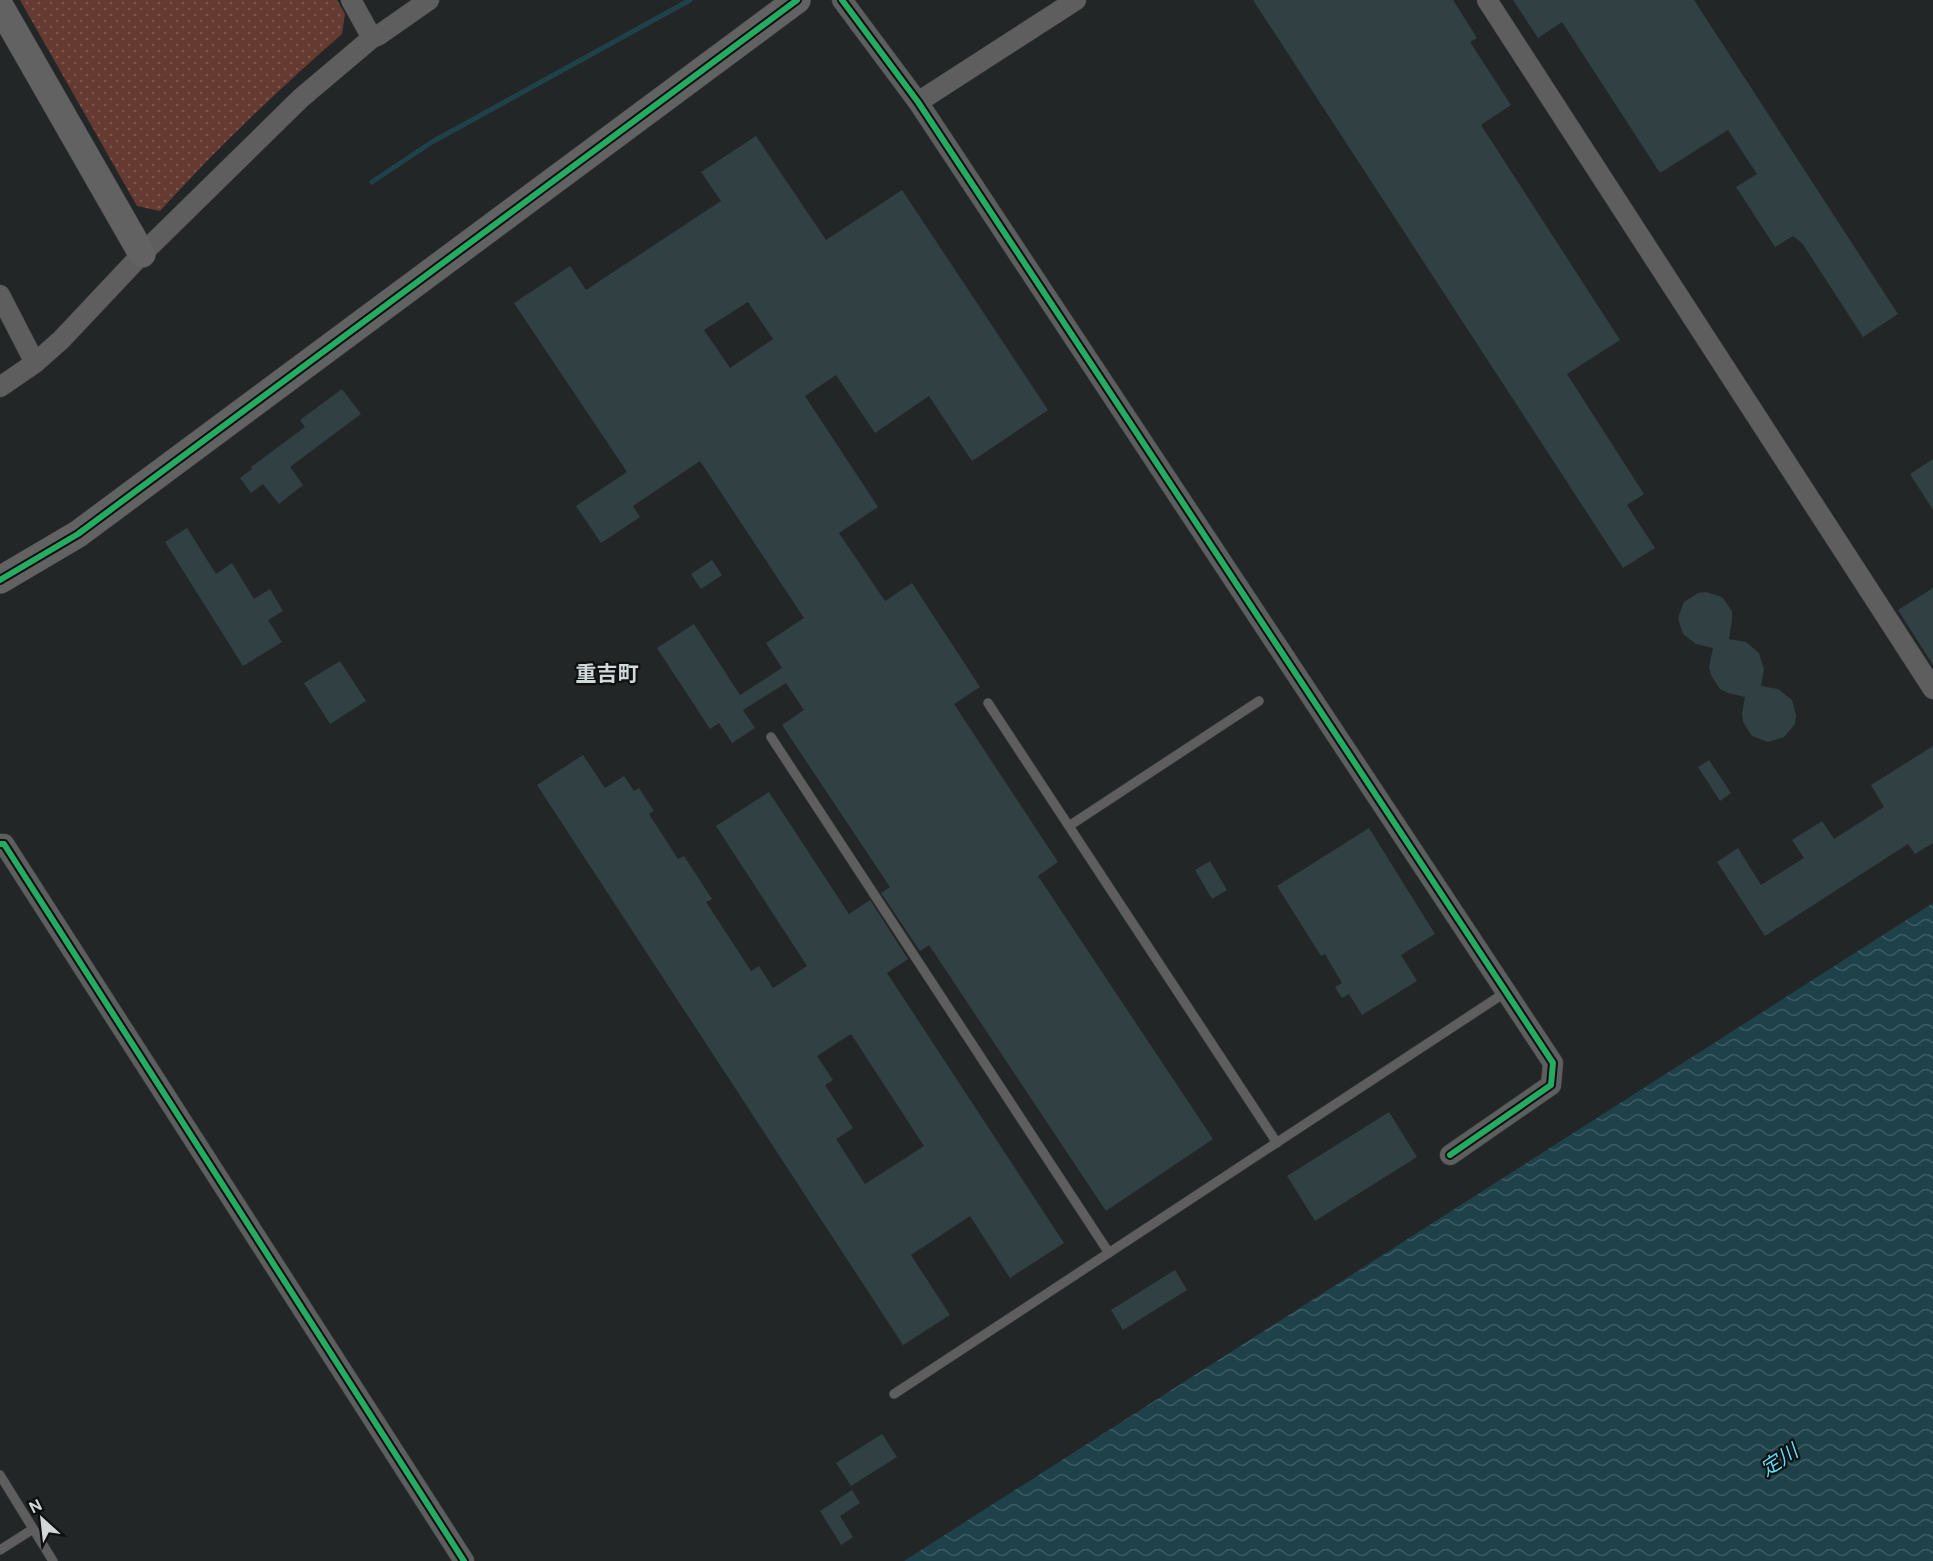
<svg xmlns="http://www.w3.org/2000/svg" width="1933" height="1561" font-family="'DM Sans','Noto Sans JP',sans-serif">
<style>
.green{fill:url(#green-dots)}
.water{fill:url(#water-waves)}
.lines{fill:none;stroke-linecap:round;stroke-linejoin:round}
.stream{stroke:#1e414a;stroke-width:5}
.building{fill:#304043;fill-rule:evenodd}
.lane-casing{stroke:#404242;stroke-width:10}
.street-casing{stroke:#404242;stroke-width:21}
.secondary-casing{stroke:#404242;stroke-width:28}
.lane{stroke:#5e5e5e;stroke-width:9}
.street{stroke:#5e5e5e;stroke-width:20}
.secondary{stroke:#616261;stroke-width:27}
.cycleway-casing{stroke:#0d0f10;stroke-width:10}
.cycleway{stroke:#26ab63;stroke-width:6}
.labels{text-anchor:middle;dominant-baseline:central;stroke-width:4.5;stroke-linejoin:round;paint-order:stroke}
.water-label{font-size:20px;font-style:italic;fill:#5dddf9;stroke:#0d0f10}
.quarter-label{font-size:21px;font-weight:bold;fill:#d2d9db;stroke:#0d0f10}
</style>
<defs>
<pattern id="green-dots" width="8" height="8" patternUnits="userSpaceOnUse" patternTransform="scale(1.5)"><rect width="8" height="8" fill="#653a31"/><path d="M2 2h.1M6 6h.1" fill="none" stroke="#7a564e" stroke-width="1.8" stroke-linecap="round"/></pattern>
<pattern id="water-waves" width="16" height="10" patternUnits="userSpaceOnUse" patternTransform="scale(1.5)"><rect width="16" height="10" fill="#1e414a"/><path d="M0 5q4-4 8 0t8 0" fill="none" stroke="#3e5c63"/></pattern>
</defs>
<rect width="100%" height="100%" fill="#232627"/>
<!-- green -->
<path class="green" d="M 20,0 L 337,0 L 345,14 L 342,34 C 278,90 217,148 160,211 L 137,206 Z"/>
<!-- water -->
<path class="water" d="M 1933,903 L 1933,1561 L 904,1561 Z"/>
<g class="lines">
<!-- stream -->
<path class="stream" d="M 372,182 L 432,142 L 690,0"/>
</g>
<!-- building -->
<path class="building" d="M 1253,0 L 1453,0 L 1477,38 L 1470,42 L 1511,105 L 1481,125 L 1620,340 L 1567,374 L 1644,494 L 1627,505 L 1655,548 L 1623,568 Z
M 1513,0 L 1694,0 L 1898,314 L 1863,337 L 1802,243 L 1793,236 L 1775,247 L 1736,187 L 1757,174 L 1728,130 L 1660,173 L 1562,22 L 1538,38 Z
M 756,136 L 826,240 L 902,190 L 1048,410 L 972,461 L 929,396 L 875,433 L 836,375 L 805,396 L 878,507 L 839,533 L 885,601 L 912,583 L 980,687 L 954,704 L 1058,862 L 1038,876 L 1213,1139 L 1106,1211 L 929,945 L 920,951 L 881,893 L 890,887 L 782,725 L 804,710 L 786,683 L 743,710 L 755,728 L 732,743 L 719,723 L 710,729 L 657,648 L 694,624 L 740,695 L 782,668 L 766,643 L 804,618 L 700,461 L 633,506 L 640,517 L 601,543 L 576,506 L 627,472 L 514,303 L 570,266 L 586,290 L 721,201 L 701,172 ZM 748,302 L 773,339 L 730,368 L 704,330 Z
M 342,389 L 361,414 L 290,467 L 303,485 L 279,504 L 263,484 L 251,493 L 240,478 L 252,469 L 251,467 L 305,427 L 300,420 Z
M 1933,459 L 1933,510 L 1910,474 Z
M 187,528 L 216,574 L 232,563 L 254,599 L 270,589 L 283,611 L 268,620 L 282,642 L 243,666 L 165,542 Z
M 712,560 L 722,575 L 701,589 L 691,574 Z
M 1933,588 L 1933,665 L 1898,610 Z
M 1706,592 L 1722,597 L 1732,611 L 1732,620 L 1729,639 L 1746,642 L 1759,653 L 1764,669 L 1761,686 L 1778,689 L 1792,700 L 1796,715 L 1795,724 L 1784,737 L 1768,742 L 1752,736 L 1743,722 L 1742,714 L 1745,697 L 1728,693 L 1720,689 L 1711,675 L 1709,667 L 1713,648 L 1696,644 L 1683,634 L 1678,618 L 1684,602 L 1698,593 Z
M 340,661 L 366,701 L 330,724 L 304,683 Z
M 1933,746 L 1933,843 L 1915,854 L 1908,844 L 1765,936 L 1717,862 L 1738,848 L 1761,885 L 1804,858 L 1792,840 L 1822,821 L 1834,839 L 1884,807 L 1871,785 Z
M 583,755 L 605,788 L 624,776 L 634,791 L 639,788 L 654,811 L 649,814 L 678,859 L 684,856 L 712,899 L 706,902 L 751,971 L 759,966 L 773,988 L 807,966 L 716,826 L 769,792 L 849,914 L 870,900 L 908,959 L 887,973 L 1064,1243 L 1010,1278 L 970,1216 L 911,1255 L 950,1315 L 903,1345 L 537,785 ZM 851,1034 L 924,1146 L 865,1184 L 836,1139 L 853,1128 L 825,1085 L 833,1080 L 817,1056 Z
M 1709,760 L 1731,793 L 1720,801 L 1698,767 Z
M 1369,828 L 1435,934 L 1401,955 L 1417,981 L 1362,1015 L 1349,994 L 1342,998 L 1335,987 L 1342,983 L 1325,954 L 1321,956 L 1277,886 Z
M 1210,861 L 1227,890 L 1212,899 L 1195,870 Z
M 1389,1112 L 1417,1157 L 1315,1221 L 1287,1176 Z
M 1175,1270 L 1187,1290 L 1123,1330 L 1111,1310 Z
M 882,1434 L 897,1457 L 851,1486 L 836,1463 Z
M 852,1490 L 860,1503 L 840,1516 L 853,1537 L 841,1545 L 820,1511 Z"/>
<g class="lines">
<defs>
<path id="lane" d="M 988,703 L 1277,1143
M 771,737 L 1109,1253
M 1069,826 L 1259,701
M 894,1394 L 1506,992
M 0,1475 L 53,1561
M 0,1550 L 33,1529"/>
<path id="street" d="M 351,0 L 372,38
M 842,0 L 918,102 L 1553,1063 L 1551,1085 L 1450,1155
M 1487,0 L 1933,689
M 918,102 L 1076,0
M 0,295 L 35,363
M 0,387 L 35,363 L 61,340 L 142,254 L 301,98 L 372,38 L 379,35 L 429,0
M 0,844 L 4,844 L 464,1561"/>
<path id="secondary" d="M 0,6 L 142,254
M 0,580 L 78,534 L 797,0"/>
</defs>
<!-- lane casing -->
<use href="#lane" class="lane-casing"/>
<!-- street casing -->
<use href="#street" class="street-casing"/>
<!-- secondary casing -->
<use href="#secondary" class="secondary-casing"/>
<!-- lane -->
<use href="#lane" class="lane"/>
<!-- street -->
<use href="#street" class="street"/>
<!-- secondary -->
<use href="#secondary" class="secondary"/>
<defs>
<path id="cycleway" d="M 842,0 L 918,102 L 1553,1063 L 1551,1085 L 1450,1155
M 0,580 L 78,534 L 797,0
M 0,844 L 4,844 L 464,1561"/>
</defs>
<!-- cycleway casing -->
<use href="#cycleway" class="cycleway-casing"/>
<!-- cycleway -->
<use href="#cycleway" class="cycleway"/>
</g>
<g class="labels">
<!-- water labels -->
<g class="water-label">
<text transform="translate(1779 1460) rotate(-33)">定川</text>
</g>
<!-- quarter labels -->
<g class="quarter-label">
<text x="607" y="674">重吉町</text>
</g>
</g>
<!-- north arrow -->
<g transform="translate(42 1519) rotate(333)" stroke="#0d0f10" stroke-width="4.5" paint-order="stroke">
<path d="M0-4.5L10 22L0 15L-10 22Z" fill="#d2d6d7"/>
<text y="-9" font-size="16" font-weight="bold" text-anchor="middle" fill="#d2d6d7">N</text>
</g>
</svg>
